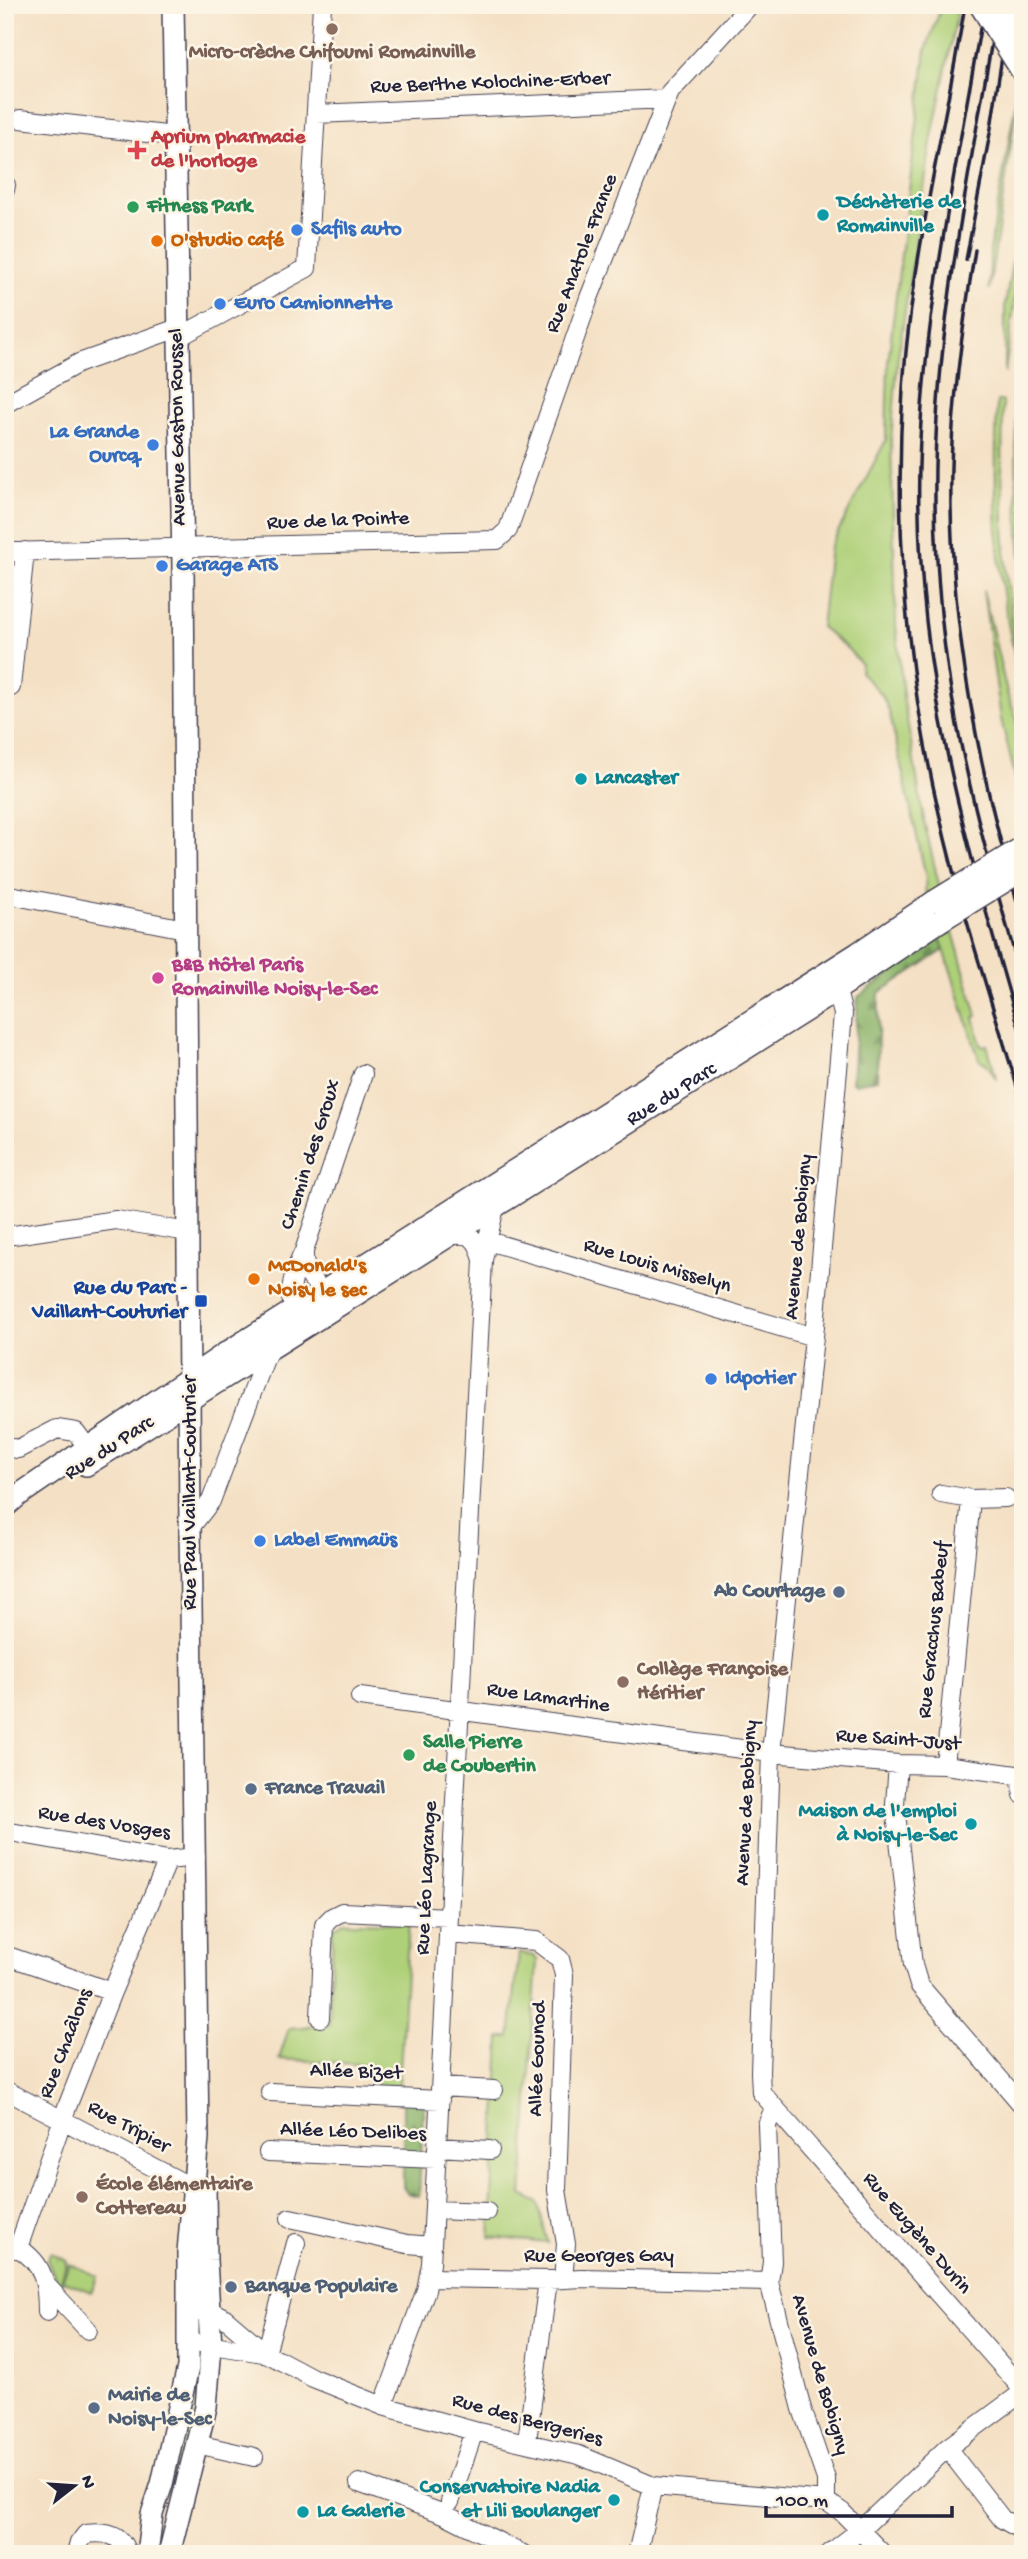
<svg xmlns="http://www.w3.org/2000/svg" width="1028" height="2559" font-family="'Gochi Hand',sans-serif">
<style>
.green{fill:#aed078;stroke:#68795a;stroke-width:2}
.forest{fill:url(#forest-firs);stroke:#566a52;stroke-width:2}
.park{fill:url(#park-crowns);stroke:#68795a;stroke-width:2}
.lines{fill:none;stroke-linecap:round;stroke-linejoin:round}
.minor-casing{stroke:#423e50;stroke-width:20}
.major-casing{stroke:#423e50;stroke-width:24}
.minor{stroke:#fff;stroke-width:18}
.major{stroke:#fff;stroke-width:21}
.rail{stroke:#22223b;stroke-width:3.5}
.major-bridge-casing{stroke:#423e50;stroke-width:24;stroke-linecap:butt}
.major-bridge{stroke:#fff;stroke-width:21}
.education-dot{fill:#8d6e63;stroke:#fcf5e5;stroke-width:2.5}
.health-dot{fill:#e0444e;stroke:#fcf5e5;stroke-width:2.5}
.leisure-dot{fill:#2e9e5b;stroke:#fcf5e5;stroke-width:2.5}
.culture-dot{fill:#0f9aa8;stroke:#fcf5e5;stroke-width:2.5}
.shop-dot{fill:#3f7fe0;stroke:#fcf5e5;stroke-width:2.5}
.food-dot{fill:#e8710a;stroke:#fcf5e5;stroke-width:2.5}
.hotel-dot{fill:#d1479c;stroke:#fcf5e5;stroke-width:2.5}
.transit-dot{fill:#1a4fb4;stroke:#fcf5e5;stroke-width:2.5}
.service-dot{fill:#5c6f8a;stroke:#fcf5e5;stroke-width:2.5}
.labels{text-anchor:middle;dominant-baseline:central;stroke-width:5;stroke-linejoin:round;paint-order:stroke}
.education-label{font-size:21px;font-weight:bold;fill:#785e54;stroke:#fcf5e5;text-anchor:start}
.street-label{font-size:21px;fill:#22223b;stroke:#fcf5e5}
.health-label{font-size:21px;font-weight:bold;fill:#be3a42;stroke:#fcf5e5;text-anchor:start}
.culture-label{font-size:21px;font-weight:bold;fill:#0d838f;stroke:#fcf5e5;text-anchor:start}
.leisure-label{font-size:21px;font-weight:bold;fill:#27864d;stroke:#fcf5e5;text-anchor:start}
.shop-label{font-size:21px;font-weight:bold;fill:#366cbe;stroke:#fcf5e5;text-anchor:start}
.food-label{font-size:21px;font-weight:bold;fill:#c56008;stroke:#fcf5e5;text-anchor:start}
.hotel-label{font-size:21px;font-weight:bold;fill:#b23c85;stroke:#fcf5e5;text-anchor:start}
.transit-label{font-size:21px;font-weight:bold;fill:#164399;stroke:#fcf5e5;text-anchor:end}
.service-label{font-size:21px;font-weight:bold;fill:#4e5e75;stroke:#fcf5e5;text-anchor:start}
</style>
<defs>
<pattern id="forest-firs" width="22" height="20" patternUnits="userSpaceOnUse" patternTransform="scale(1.75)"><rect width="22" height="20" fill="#8ab268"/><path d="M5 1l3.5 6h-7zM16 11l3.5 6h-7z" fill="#709057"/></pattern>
<pattern id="park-crowns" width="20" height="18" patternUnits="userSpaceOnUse" patternTransform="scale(1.75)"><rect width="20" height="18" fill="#aed078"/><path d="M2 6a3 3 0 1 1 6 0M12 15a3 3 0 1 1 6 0" fill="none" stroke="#95b269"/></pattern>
</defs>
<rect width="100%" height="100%" fill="#fcf5e5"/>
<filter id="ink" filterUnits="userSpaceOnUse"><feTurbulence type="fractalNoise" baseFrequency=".0143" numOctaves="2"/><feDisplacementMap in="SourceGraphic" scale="14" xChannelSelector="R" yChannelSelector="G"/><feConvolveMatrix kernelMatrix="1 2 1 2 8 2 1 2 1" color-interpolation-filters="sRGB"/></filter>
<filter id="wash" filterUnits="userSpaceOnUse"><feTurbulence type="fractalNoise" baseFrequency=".00686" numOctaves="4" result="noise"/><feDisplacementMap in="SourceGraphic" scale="28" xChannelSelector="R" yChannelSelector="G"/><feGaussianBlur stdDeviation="1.57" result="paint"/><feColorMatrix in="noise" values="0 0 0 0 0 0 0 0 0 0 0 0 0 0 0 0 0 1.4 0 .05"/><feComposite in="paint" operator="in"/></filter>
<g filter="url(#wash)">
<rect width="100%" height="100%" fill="#f4e0c4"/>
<!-- green -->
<path class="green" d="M 942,5 L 951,5 L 957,14 L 932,136 L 898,357 L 891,441 L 896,626 L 903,696 L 925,826 L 940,889 L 927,896 L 925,889 L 926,877 L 889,711 L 882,695 L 860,672 L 861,664 L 848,649 L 821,627 L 830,547 L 886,440 L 888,362 L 926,50 Z
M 1016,99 L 1017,103 L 989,290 L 990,251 Z
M 1023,196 L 1020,261 L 1005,373 L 1005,306 Z
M 1023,340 L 1023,579 C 1015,501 1013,418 1023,340 Z
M 997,401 L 1003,401 L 1002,472 L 1006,571 L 1018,668 C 994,577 994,495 997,401 Z
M 983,590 L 1007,693 L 1023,736 L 1023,809 L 1001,719 Z
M 953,932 L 977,1016 L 974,1017 L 981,1046 L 987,1045 L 997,1080 L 987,1064 L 979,1059 L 940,937 Z
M 344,1922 L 409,1923 L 399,2086 L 374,2085 L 372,2065 L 279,2059 L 289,2028 L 329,2025 L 333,1928 Z
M 519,1953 L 534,1956 L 537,1960 L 522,2195 L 538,2203 L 548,2243 L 490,2237 L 500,2037 L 510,2037 Z
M 69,2264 L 98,2276 L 91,2292 L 62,2280 Z
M 199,2350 L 205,2352 L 181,2490 L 169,2486 L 195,2352 Z"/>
<!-- forest -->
<path class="forest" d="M 940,937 L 944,950 L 879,993 L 877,1079 L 856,1084 L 852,1082 L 858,997 Z
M 424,2095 L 419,2196 L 407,2193 L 403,2187 L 403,2096 Z"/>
<!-- park -->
<path class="park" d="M 51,2253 L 67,2261 L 59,2287 L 47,2259 Z"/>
</g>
<g filter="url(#ink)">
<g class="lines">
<defs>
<path id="minor" d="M 316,114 L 667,99
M 20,119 L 175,136
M 5,190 L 6,185
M 179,337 L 307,268 L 322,5
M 5,404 L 79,363 L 178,328
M 5,552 L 497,540 L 508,530 L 589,298 L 670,92 L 750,5
M 11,687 L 25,551
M 5,894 L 185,929
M 829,979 L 837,991 L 843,1014 L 814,1337 L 771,1753 L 760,2072 L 761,2092 L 1023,2390
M 5,1234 L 14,1235 L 116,1220 L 188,1232
M 449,1236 C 472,1232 477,1238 483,1260
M 488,1241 L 814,1337
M 304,1251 C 303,1284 321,1278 325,1303
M 305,1315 C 301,1313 297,1311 295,1308 C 284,1295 298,1263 304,1251 L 363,1074
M 5,1447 L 18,1449 L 57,1429 L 76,1432 L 87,1447
M 941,1494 L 971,1499 L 1006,1498
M 190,1528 L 211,1501 L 268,1351
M 360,1697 L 771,1753 L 898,1764 L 945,1765 L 1023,1776
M 898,1764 L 895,1804 L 913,1965 L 919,1985 L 1023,2106
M 945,1765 L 971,1499
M 1020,1776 L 1023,1795
M 5,1831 L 168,1860 L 196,1857
M 448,1934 L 536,1941 L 560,1959 L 564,1975 L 557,2190 L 566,2244 L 563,2279
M 5,1955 L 112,1992
M 320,2018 L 324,1925 L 332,1917 L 342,1912 L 449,1917
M 440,2087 L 494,2090
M 5,2090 L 193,2188
M 270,2092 L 440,2100
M 774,2108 L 767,2125 L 772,2262 L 769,2282 L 802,2409 L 826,2479 L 826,2501
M 437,2147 L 490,2150
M 268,2152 L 436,2159
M 434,2210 L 487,2212
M 290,2218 L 407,2244 L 432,2246
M 18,2248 L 67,2107 L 112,1992 L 168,1860
M 5,2251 L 18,2248 C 44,2263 47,2284 47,2312
M 429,2278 L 548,2280 L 581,2278 L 769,2282
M 47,2286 L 88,2330
M 197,2311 L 211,2311 L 225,2318 L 266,2353 L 313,2378 L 383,2406 L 474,2431 L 579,2455 L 653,2486 L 826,2501
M 201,2343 L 263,2353
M 266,2353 L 296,2243
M 383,2406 L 426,2290 L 431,2264 L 483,1260 L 495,1207
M 527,2441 L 548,2280
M 197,2444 L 254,2457
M 947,2448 L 1002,2519 L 1023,2531
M 359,2483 L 444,2514 L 523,2554
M 826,2501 L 842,2512 L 883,2554
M 450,2502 L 474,2431
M 76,2554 L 79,2543 L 86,2534 C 104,2532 122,2533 127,2554
M 637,2554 L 653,2486
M 829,2554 L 859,2531 L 947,2448 L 1023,2392"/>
<g id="major">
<path id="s1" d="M 86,1465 L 808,1009 L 940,921"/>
<path d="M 5,1507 L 19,1495 L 226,1353 L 858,953 L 935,901"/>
<path d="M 147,2554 L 152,2514 L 162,2484 L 188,2367 L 188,2252 L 198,2137 L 190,1528 L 183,565 L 173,5"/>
<path d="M 169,2554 L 206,2407 L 211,2346 L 206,2260 L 205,2188"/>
</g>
</defs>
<!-- minor casing -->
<use href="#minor" class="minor-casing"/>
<!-- major casing -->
<use href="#major" class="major-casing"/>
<!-- minor -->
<use href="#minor" class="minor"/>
<!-- major -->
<use href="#major" class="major"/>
<!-- rail -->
<path class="rail" d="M 965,5 C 944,133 911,260 903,389 C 894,531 907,674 939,813 C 961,912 994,1009 1023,1106
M 984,5 C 959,158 923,310 919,466 C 914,670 967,848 1023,1041
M 998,5 C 973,158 938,312 935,467 C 934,553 941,641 957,725 C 974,812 998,897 1023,982
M 975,250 C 963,322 953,394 951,467 C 948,622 979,774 1023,922
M 966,260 L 991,128 L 1010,5"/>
<defs>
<path id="major-bridge" d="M 980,5 L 1023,73
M 998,5 L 1023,45
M 935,901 L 1023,847
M 940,921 L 1023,870"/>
</defs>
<!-- major-bridge casing -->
<use href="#major-bridge" class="major-bridge-casing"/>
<!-- major-bridge -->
<use href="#major-bridge" class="major-bridge"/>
</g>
</g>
<!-- markers -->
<g class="education-dot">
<circle cx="332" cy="29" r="7"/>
<circle cx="623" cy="1682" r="7"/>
<circle cx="82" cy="2197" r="7"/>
</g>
<path class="health-dot" d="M133.5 139.5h7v7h7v7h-7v7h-7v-7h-7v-7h7z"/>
<g class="leisure-dot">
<circle cx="133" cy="207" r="7"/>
<circle cx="409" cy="1755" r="7"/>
</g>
<g class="culture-dot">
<circle cx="823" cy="215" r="7"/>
<circle cx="581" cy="779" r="7"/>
<circle cx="971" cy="1824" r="7"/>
<circle cx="614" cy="2500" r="7"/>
<circle cx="303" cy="2512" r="7"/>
</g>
<g class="shop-dot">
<circle cx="297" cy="230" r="7"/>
<circle cx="220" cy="304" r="7"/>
<circle cx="153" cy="445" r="7"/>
<circle cx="162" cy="566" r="7"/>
<circle cx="711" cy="1379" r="7"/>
<circle cx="260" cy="1541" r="7"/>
</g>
<g class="food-dot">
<circle cx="157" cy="241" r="7"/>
<circle cx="254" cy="1279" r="7"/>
</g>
<circle class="hotel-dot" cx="158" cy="978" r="7"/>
<rect class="transit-dot" x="194" y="1294" width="14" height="14" rx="3.5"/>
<g class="service-dot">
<circle cx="839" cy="1592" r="7"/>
<circle cx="251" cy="1789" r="7"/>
<circle cx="231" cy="2287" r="7"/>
<circle cx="94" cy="2408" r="7"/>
</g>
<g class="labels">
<!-- education labels -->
<g class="education-label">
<text x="332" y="53" text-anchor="middle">Micro-crèche Chifoumi Romainville</text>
<text x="637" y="1670">Collège Françoise<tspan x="637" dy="24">Héritier</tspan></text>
<text x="96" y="2185">École élémentaire<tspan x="96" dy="24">Cottereau</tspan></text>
</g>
<!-- street labels -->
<g class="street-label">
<text transform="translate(490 84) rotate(-2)">Rue Berthe Kolochine-Erber</text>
<text transform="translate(583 254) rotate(-69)">Rue Anatole France</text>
<text transform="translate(179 427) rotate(-91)">Avenue Gaston Roussel</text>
<text transform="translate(338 522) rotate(-2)">Rue de la Pointe</text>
<text stroke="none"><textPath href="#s1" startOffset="693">Rue du Parc</textPath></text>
<text transform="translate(312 1155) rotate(-72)">Chemin des Groux</text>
<text transform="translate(800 1237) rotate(-85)">Avenue de Bobigny</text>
<text transform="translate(657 1267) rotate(16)">Rue Louis Misselyn</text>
<text transform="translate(110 1449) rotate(-33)">Rue du Parc</text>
<text transform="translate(191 1493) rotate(-90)">Rue Paul Vaillant-Couturier</text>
<text transform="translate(935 1630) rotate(-84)">Rue Gracchus Babeuf</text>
<text transform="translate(548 1699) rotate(8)">Rue Lamartine</text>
<text transform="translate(898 1741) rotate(4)">Rue Saint-Just</text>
<text transform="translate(748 1803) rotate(-87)">Avenue de Bobigny</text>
<text transform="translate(104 1824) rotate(9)">Rue des Vosges</text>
<text transform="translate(428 1878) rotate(-87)">Rue Léo Lagrange</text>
<text transform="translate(67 2044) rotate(-69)">Rue Chaâlons</text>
<text transform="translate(539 2059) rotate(-88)">Allée Gounod</text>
<text transform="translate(356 2073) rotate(2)">Allée Bizet</text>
<text transform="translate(128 2128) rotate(28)">Rue Tripier</text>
<text transform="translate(353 2133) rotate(2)">Allée Léo Delibes</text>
<text transform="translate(916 2234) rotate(49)">Rue Eugène Durin</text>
<text x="599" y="2257">Rue Georges Gay</text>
<text transform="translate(819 2375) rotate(74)">Avenue de Bobigny</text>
<text transform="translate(527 2421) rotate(15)">Rue des Bergeries</text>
</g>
<!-- health labels -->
<g class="health-label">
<text x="151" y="138">Aprium pharmacie<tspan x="151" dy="24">de l'horloge</tspan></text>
</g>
<!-- culture labels -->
<g class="culture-label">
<text x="837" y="203">Déchèterie de<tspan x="837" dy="24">Romainville</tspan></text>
<text x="595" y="779">Lancaster</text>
<text x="957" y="1812" text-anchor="end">Maison de l'emploi<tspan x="957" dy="24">à Noisy-le-Sec</tspan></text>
<text x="600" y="2488" text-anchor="end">Conservatoire Nadia<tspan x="600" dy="24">et Lili Boulanger</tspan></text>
<text x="317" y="2512">La Galerie</text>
</g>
<!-- leisure labels -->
<g class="leisure-label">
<text x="147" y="207">Fitness Park</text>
<text x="423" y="1743">Salle Pierre<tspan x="423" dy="24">de Coubertin</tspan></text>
</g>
<!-- shop labels -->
<g class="shop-label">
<text x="311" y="230">Safils auto</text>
<text x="234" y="304">Euro Camionnette</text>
<text x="139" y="433" text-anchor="end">La Grande<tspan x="139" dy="24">Ourcq</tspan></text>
<text x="176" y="566">Garage ATS</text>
<text x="725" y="1379">Idpotier</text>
<text x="274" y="1541">Label Emmaüs</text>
</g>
<!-- food labels -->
<g class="food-label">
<text x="171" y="241">O'studio café</text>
<text x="268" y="1267">McDonald's<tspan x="268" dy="24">Noisy le sec</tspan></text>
</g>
<!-- hotel labels -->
<g class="hotel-label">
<text x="172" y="966">B&amp;B Hôtel Paris<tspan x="172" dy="24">Romainville Noisy-le-Sec</tspan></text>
</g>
<!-- transit labels -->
<g class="transit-label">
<text x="187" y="1289">Rue du Parc -<tspan x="187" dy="24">Vaillant-Couturier</tspan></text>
</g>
<!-- service labels -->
<g class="service-label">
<text x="825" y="1592" text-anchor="end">Ab Courtage</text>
<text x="265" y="1789">France Travail</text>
<text x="245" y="2287">Banque Populaire</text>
<text x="108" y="2396">Mairie de<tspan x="108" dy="24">Noisy-le-Sec</tspan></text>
</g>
</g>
<!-- margin -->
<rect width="1028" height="2559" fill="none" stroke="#fcf5e5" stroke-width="28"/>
<!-- north arrow -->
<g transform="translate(74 2486) rotate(73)" stroke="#fcf5e5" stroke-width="5" paint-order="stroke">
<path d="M0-5L12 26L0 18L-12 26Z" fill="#22223b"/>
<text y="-10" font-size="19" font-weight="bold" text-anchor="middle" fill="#22223b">N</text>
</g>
<!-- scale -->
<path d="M766 2506v10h186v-10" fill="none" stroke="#22223b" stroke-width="3.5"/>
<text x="776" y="2506" font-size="21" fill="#22223b" stroke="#fcf5e5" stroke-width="5" paint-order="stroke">100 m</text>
</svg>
